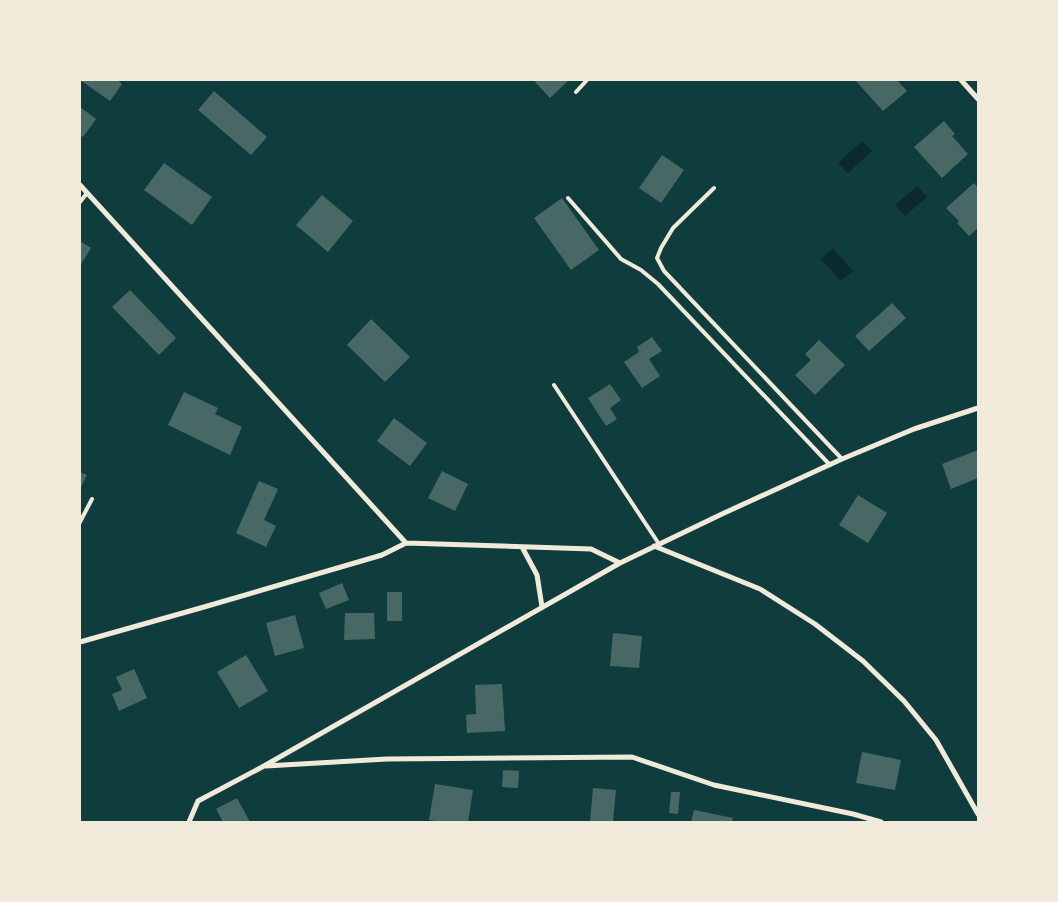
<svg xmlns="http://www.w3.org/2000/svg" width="1058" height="902" font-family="Georgia,serif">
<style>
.water{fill:#0a2a2b}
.building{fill:#486865}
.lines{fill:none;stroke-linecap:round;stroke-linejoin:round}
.service{stroke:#f1e9da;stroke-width:4}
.minor{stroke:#f1e9da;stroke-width:5}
.tram{stroke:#97a49c;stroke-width:1}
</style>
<rect width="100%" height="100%" fill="#0f3d3e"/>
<!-- water -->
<path class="water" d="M 862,141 L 872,151 L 848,173 L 838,163 Z
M 917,186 L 927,197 L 905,216 L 895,205 Z
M 833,248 L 853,271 L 841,281 L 821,259 Z"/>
<!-- building -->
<path class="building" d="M 80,80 L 117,80 L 122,84 L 110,101 Z
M 537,80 L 569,80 L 550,98 L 535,82 Z
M 855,80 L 897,80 L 907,91 L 883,111 Z
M 214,91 L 267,137 L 251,155 L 198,110 Z
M 80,107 L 96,119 L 83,137 L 80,135 Z
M 944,121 L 955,134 L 952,136 L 968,154 L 942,178 L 914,147 Z
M 662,155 L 684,170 L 661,203 L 639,188 Z
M 164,163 L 212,197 L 192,225 L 144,190 Z
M 974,183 L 978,188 L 978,228 L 969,236 L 957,223 L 959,221 L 946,208 Z
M 322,195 L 353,221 L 328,252 L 296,225 Z
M 562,198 L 599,250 L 571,270 L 534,218 Z
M 80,241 L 91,248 L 80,266 Z
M 130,290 L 176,338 L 159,355 L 112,307 Z
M 892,303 L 906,318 L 869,351 L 855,336 Z
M 371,319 L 410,357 L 385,382 L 347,345 Z
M 652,337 L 662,351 L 649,359 L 660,376 L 642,388 L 624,362 L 639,352 L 637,347 Z
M 819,340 L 845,365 L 815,395 L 795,375 L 811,360 L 805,354 Z
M 610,384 L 621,400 L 610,408 L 617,419 L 606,426 L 588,398 Z
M 184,392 L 218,408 L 215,414 L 242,427 L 230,455 L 168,425 Z
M 394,418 L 427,443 L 410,466 L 377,441 Z
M 978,450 L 978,478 L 951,489 L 942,464 Z
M 442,471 L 468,484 L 455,511 L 428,498 Z
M 80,472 L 87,475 L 80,489 Z
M 259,481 L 278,489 L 264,520 L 276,526 L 266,547 L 236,533 Z
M 858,495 L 887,513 L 868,543 L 839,525 Z
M 342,583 L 349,600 L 326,609 L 319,593 Z
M 387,592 L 402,592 L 402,621 L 387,621 Z
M 345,613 L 374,613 L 375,639 L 344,640 Z
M 295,615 L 304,648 L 275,656 L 266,623 Z
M 613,633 L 642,636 L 639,668 L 610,666 Z
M 246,655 L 268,691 L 239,708 L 217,672 Z
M 134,669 L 147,698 L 119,711 L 112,694 L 122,690 L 116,677 Z
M 502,684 L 505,731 L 467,733 L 466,715 L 476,714 L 475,685 Z
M 862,752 L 901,760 L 895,790 L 856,783 Z
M 503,770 L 519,771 L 518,788 L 502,787 Z
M 435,784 L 473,790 L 468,822 L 444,822 L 429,820 Z
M 593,788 L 616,790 L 613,822 L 590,822 Z
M 671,792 L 680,792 L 678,814 L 669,813 Z
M 237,798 L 250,822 L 223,822 L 216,809 Z
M 694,810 L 733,818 L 732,822 L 691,822 Z"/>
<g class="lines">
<!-- service -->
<path class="service" d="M 576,92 L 587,80
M 714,188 L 673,228 L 661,248 L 657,258 L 664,271 L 842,459
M 568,198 L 621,259 L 641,270 L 658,284 L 830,465
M 80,202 L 87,193
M 554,385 L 659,544
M 80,522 L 92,499"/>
<!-- minor -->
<path class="minor" d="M 961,80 L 978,99
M 80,185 L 406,543 L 591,549 L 620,563
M 654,546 L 760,589 L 815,624 L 863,661 L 904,701 L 936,740 L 978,814
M 522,547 L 537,575 L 542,607
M 80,642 L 204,607 L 382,555 L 406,543
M 266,766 L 387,759 L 632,757 L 714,785 L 853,814 L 881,822
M 189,822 L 198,801 L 264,766 L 620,563 L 722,514 L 842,459 L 914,429 L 978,408"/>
<!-- tram -->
<path class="tram" d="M 80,822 L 82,822"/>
</g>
<!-- border -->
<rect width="1058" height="902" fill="none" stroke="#f1e9da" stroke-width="162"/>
</svg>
